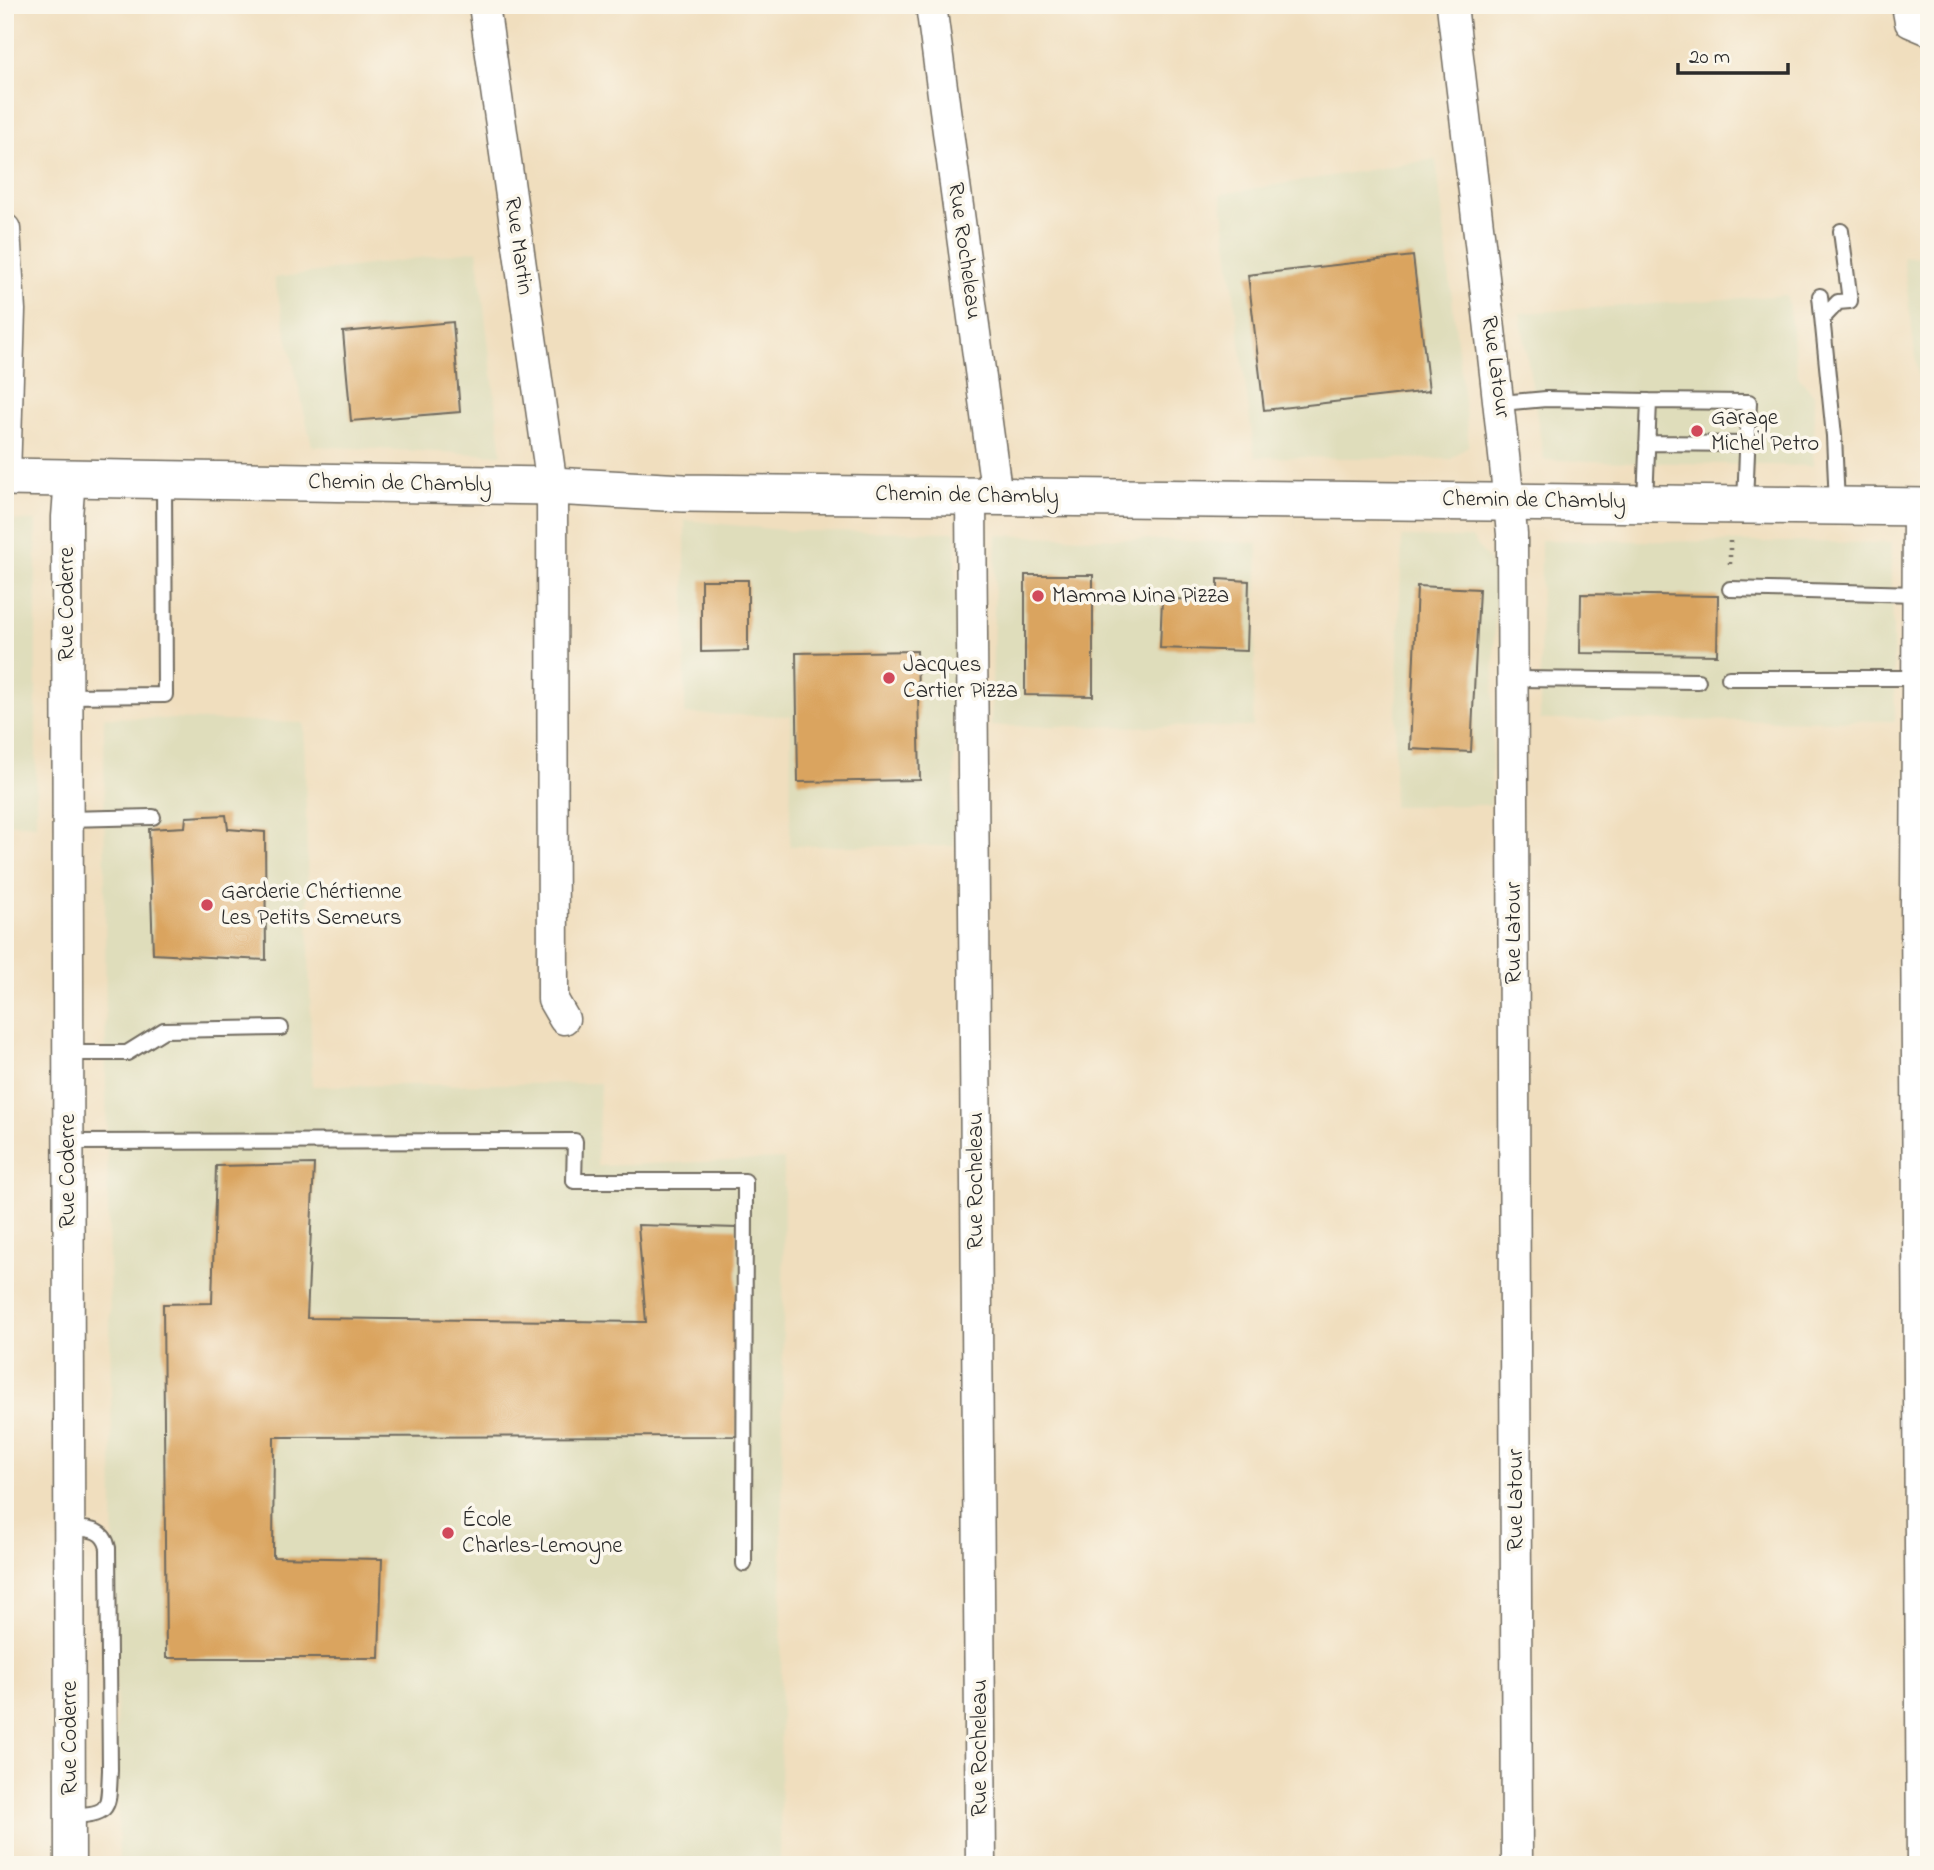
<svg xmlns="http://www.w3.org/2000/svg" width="1934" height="1870" font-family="'Indie Flower',sans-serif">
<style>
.built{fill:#dfddbb}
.building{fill:#daa45e}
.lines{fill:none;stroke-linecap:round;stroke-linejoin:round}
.service-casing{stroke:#706a5e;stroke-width:18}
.minor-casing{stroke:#706a5e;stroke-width:33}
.tertiary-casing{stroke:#706a5e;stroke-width:40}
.path{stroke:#706a5e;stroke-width:4.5;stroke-dasharray:2 5;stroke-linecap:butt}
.service{stroke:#fff;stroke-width:14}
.minor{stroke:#fff;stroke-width:30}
.tertiary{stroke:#fff;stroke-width:37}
.poi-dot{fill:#d1495b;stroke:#fbf7ec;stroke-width:2.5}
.labels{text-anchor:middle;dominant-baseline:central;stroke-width:7;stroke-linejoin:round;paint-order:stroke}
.street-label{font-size:23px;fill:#2b2b2b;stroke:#fbf7ec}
.poi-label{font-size:23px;fill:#2b2b2b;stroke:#fbf7ec;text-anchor:start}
</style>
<rect width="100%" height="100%" fill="#fbf7ec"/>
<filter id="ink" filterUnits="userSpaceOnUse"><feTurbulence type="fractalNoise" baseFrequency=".0143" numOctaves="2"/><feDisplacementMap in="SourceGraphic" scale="14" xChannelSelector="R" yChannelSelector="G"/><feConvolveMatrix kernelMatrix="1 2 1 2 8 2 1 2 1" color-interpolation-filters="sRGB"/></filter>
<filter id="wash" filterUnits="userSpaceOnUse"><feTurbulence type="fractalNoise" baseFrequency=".00686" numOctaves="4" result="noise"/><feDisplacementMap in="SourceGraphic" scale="28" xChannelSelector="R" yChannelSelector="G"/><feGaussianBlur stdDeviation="1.57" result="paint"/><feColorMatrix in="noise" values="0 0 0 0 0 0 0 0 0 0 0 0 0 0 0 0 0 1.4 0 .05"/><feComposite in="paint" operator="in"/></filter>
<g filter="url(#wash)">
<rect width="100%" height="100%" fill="#f0debe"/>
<!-- built -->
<path class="built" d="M 1436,159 L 1469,445 L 1451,459 L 1255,457 L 1221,194 Z
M 477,250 L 502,455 L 312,446 L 274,278 Z
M 1929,256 L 1929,465 L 1903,257 Z
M 1787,295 L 1798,376 L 1814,395 L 1813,466 L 1544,460 L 1520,313 Z
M 5,520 L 36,521 L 36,825 L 5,823 Z
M 685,520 L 792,531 L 956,532 L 954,846 L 790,846 L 791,716 L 685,714 Z
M 996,535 L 1258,543 L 1253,727 L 991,726 Z
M 1402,537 L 1472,538 L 1496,570 L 1491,805 L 1393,806 Z
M 1541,540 L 1891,543 L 1895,721 L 1540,720 Z
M 104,717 L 304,723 L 312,1086 L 600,1083 L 597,1166 L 784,1159 L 780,1865 L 119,1865 L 106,1088 Z"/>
<g id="blocks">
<!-- building -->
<path class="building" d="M 1413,256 L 1429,391 L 1264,410 L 1248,275 Z
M 453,322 L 460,412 L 351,421 L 343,332 Z
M 1025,575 L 1093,575 L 1093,696 L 1025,695 Z
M 1218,579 L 1249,581 L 1247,651 L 1160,648 L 1162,599 L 1218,600 Z
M 701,580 L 748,580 L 748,651 L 701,652 Z
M 1417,586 L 1479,589 L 1471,752 L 1410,749 Z
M 1581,594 L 1718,596 L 1717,655 L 1580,653 Z
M 917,651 L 920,780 L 798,782 L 796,653 Z
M 226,815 L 228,829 L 265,832 L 266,960 L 153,954 L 149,829 L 185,827 L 186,817 Z
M 314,1164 L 307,1318 L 646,1322 L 638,1225 L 737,1228 L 737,1436 L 274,1437 L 273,1557 L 382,1559 L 379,1658 L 166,1658 L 163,1304 L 212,1303 L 216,1166 Z"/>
</g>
</g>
<g filter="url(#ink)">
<use href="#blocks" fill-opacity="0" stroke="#706a5e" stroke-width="2"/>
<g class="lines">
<defs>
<path id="service" d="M 1820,296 L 1834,436 L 1837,505
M 1823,318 L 1838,302 L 1850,301 L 1841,231
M 1501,403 L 1546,399 L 1649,401
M 1647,443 L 1747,444
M 1645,502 L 1649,401 L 1749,402 L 1745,503
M 1730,589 L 1917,594
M 1729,678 L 1918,678
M 1513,679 L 1698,681
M 66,696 L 165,695 L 164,481
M 66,819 L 153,817
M 68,1053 L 127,1053 L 164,1030 L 281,1028
M 68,1142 L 575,1141 L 574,1181 L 745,1181 L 744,1564
M 70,1528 C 87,1529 104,1528 108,1548 L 110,1770 C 108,1809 112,1814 70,1816"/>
<path id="minor" d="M 484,5 L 552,486 L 553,1000 L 564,1019
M 931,5 L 997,497
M 1452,5 C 1472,181 1495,357 1512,534 L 1517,1865
M 1907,5 L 1910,22 L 1929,30
M 5,229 L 10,310 L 5,477
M 70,478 L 67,517 L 70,1865
M 971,497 L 981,1865
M 1918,507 L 1916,902 L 1922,1865"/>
<path id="tertiary" d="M 5,477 L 552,486 L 684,493 L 1929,507"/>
</defs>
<!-- service casing -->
<use href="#service" class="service-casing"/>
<!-- minor casing -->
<use href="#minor" class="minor-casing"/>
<!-- tertiary casing -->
<use href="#tertiary" class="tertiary-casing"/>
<!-- path -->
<path class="path" d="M 1730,564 L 1730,541"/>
<!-- service -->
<use href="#service" class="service"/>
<!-- minor -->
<use href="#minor" class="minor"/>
<!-- tertiary -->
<use href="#tertiary" class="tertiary"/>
</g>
</g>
<!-- markers -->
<g class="poi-dot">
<circle cx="1697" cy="431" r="7"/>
<circle cx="1038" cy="596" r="7"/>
<circle cx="889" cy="678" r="7"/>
<circle cx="207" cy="905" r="7"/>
<circle cx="448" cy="1533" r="7"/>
</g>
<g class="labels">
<!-- street labels -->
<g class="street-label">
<text transform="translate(518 246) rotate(82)">Rue Martin</text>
<text transform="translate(964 251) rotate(82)">Rue Rocheleau</text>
<text transform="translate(1495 367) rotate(82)">Rue Latour</text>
<text transform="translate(400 484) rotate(1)">Chemin de Chambly</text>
<text transform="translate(967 496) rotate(1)">Chemin de Chambly</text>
<text transform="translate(1534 501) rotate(1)">Chemin de Chambly</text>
<text transform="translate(67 604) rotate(-90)">Rue Coderre</text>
<text transform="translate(1514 933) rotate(-90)">Rue Latour</text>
<text transform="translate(68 1171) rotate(-90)">Rue Coderre</text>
<text transform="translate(976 1181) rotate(-90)">Rue Rocheleau</text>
<text transform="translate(1516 1500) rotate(-90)">Rue Latour</text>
<text transform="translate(70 1738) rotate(-90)">Rue Coderre</text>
<text transform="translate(980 1748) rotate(-90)">Rue Rocheleau</text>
</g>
<!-- poi labels -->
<g class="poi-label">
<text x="1711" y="418">Garage<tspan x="1711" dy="26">Michel Petro</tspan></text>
<text x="1052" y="596">Mamma Nina Pizza</text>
<text x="903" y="665">Jacques<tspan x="903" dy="26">Cartier Pizza</tspan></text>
<text x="221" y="892">Garderie Chértienne<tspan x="221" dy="26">Les Petits Semeurs</tspan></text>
<text x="462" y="1520">École<tspan x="462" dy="26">Charles-Lemoyne</tspan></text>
</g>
</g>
<!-- margin -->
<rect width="1934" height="1870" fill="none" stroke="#fbf7ec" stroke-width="28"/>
<!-- scale -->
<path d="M1678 63v10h110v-10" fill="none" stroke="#2b2b2b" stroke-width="3.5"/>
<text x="1689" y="63" font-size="21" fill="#2b2b2b" stroke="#fbf7ec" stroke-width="5" paint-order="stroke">20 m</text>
</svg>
